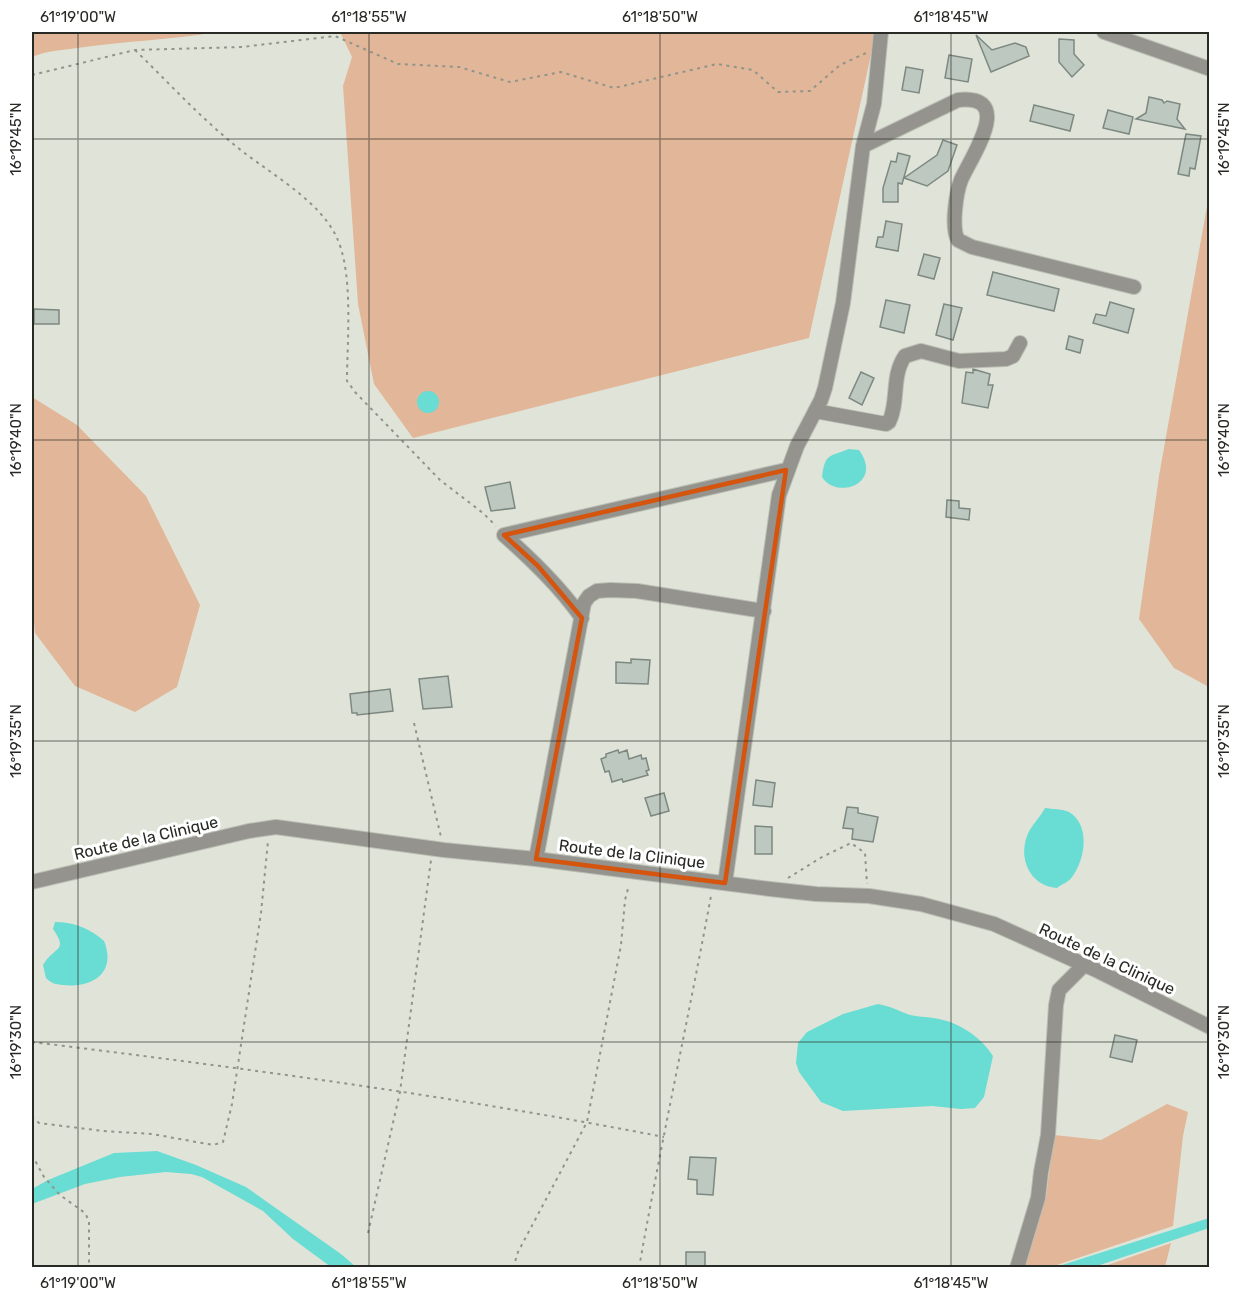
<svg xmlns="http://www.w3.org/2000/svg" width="1241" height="1299" font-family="Rubik,sans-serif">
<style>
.green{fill:#e2b698}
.water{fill:#69dcd4}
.building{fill:#bcc8c0;stroke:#7d8881;stroke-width:1.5}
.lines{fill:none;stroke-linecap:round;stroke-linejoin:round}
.minor-casing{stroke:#bbbfb4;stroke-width:16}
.path{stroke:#91948b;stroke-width:2;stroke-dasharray:3 4.5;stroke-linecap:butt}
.minor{stroke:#94938d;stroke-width:14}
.marked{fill:none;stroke:#d5540e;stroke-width:4.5;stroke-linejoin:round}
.ticks{fill:none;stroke:#282a25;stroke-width:1.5;stroke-opacity:0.45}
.labels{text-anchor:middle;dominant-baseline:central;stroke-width:6;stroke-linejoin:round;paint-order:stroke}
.street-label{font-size:16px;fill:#282a25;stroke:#fff}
.neatline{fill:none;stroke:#282a25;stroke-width:2}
.ticks-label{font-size:15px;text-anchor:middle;fill:#282a25}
</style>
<rect width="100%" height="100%" fill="#e0e4d8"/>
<!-- green -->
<path class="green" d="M 32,32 L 217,32 C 170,40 124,41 77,48 C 62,50 46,51 32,57 Z
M 340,32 L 876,32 L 809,338 L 413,438 L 374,384 L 358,304 L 343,86 L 352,57 Z
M 1209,195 L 1209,687 L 1174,668 L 1139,619 L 1159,476 Z
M 32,397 L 77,425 L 146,496 L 200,605 L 177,687 L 135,712 L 75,686 L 35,633 L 32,600 Z
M 1167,1104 L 1188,1112 L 1183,1136 L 1173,1226 L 1051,1267 L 1024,1268 L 1046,1197 L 1054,1135 L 1101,1140 Z
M 1171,1243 L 1165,1267 L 1102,1267 Z"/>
<!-- water -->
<path class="water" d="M417 402a11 11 0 1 1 22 0a11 11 0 1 1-22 0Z
M 849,449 L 859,450 C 884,484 836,500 822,477 C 825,453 829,457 849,449 Z
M 1045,808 C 1052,809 1063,809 1069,812 C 1091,825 1085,860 1072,877 C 1069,882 1062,884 1057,888 C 1031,886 1018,860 1027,836 C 1031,825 1040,818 1045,808 Z
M 55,922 C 74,922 91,929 104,941 C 117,973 92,988 63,985 C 55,984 52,984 46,978 L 43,965 C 54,946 69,952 53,929 Z
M 878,1004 C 890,1006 899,1011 910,1015 C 919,1017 930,1017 939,1019 C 960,1023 982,1038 993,1056 L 984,1097 L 975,1108 L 961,1109 L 932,1106 L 843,1111 L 821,1102 L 799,1072 L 796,1063 L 798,1043 L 807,1032 L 843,1014 Z
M 157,1151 L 196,1165 L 246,1187 L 341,1254 L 356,1267 L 331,1267 L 293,1239 L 263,1211 L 202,1177 L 191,1174 L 166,1172 L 120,1177 L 85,1184 L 32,1204 L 32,1189 L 48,1180 L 114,1153 Z
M 1209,1218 L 1209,1228 L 1094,1267 L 1056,1267 Z"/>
<!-- building -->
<path class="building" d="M 976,35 L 992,50 L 1015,43 L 1026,47 L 1029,56 L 991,72 Z
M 1059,39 L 1074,40 L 1074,54 L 1084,65 L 1072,77 L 1059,62 Z
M 949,55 L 972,59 L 968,82 L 945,78 Z
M 906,67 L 923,70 L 919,93 L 902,90 Z
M 1149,97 L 1162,100 L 1164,103 L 1167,101 L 1180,104 L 1177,119 L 1185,129 L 1136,119 L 1146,113 Z
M 1034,105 L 1074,115 L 1070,131 L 1030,121 Z
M 1108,110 L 1133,117 L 1129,134 L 1103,128 Z
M 1186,134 L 1201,136 L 1195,169 L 1190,168 L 1189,176 L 1178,174 Z
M 943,140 L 957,145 L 948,171 L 927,186 L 904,178 L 937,155 Z
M 898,153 L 910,156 L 902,184 L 898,183 L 898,202 L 883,202 L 883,188 L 891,161 L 896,162 Z
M 886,221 L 902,224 L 898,251 L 876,247 L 878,237 L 883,237 Z
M 924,254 L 940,258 L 934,279 L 918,275 Z
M 993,272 L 1059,289 L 1054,311 L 987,295 Z
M 886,300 L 910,305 L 904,333 L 880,327 Z
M 1110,302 L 1134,309 L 1128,333 L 1093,323 L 1096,314 L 1106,316 Z
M 944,304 L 962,308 L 953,340 L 936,335 Z
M 34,309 L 59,310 L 59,324 L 34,324 Z
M 1069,336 L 1083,340 L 1080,353 L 1066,349 Z
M 973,369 L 990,374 L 988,385 L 993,385 L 988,408 L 962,403 L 966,372 L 973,373 Z
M 861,372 L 874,378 L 862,405 L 849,398 Z
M 510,482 L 515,508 L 491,511 L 485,487 Z
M 947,500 L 959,501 L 959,508 L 970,509 L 969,520 L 946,517 Z
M 631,659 L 650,660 L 648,684 L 616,683 L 616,662 L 631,663 Z
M 448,676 L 452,707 L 423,709 L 419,679 Z
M 390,689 L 393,711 L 357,715 L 357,713 L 352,713 L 350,694 Z
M 618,750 L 619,753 L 627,750 L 629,759 L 641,755 L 642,759 L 646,758 L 649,770 L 646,771 L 648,775 L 623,782 L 622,779 L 612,782 L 609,771 L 605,772 L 601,759 L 606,757 L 606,754 Z
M 756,780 L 775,783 L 772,807 L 753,805 Z
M 664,793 L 669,811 L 651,816 L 645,798 Z
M 847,807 L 858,808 L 858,813 L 878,817 L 873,842 L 852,839 L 853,829 L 843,828 Z
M 755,826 L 772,827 L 772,854 L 755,854 Z
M 1115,1035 L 1137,1040 L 1132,1062 L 1110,1057 Z
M 690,1157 L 716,1158 L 713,1195 L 697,1194 L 697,1180 L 688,1179 Z
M 686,1252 L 705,1252 L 705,1268 L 686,1268 Z"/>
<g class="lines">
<defs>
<path id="minor" d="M 1104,32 L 1210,69
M 863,146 L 958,100 C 1016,94 971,157 961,180 C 956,193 951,228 958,240 L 972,247 L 1134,287
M 815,411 L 886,424 L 889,422 C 899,402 891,376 905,356 L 921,351 L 959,361 L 1006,359 L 1013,356 L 1020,343
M 504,535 L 786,470
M 504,535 C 533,561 559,586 582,618
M 536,859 L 584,603 L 589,596 L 597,591 L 610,590 L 637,591 L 764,611
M 32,882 L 249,831 L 276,827 L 444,850 L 536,859 L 770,889 L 816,894 L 869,896 L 921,904 L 994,924 L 1096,970 L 1210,1027
M 725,883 L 779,495 L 797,446 L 821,400 L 825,388 L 843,303 L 863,146 L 874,104 L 881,32
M 1017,1268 L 1038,1198 L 1041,1172 L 1048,1135 L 1056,1005 L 1059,990 L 1084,965"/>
</defs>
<!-- minor casing -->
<use href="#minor" class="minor-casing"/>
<!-- path -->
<path class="path" d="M 135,50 C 167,81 197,114 231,142 C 263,170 317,197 336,236 C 354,272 347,340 347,381 L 355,392 L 440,480 L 483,513 L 496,526
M 32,75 L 135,50 L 242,47 L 335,36 L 398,64 L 459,67 L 510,82 L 561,72 L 614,88 L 717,64 L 753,70 L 778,92 L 810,91 L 840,65 L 866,53
M 414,723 L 441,837
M 788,878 L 822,857 L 851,843 L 865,853 L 867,884
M 32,1042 C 243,1068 454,1096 664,1137
M 32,1109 L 32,1117 L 39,1123 L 103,1131 L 152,1134 L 213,1145 L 223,1142 L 232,1104 L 261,913 L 268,841
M 32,1155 L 44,1177 L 60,1195 L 85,1213 L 89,1221 L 89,1268
M 368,1233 L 400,1092 L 431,860
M 513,1268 L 518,1252 L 587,1122 L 621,945 L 625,900 L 629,885
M 639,1268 C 661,1143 688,1020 711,896"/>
<!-- minor -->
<use href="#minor" class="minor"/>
</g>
<!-- marked area -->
<path class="marked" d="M 786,470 L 725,883 L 536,859 L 582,618 L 538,566 L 504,535 Z"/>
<!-- ticks -->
<path class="ticks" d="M 78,32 L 78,1268M 369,32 L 369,1268M 660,32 L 660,1268M 951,32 L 951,1268M 32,139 L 1210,139M 32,440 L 1210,440M 32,741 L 1210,741M 32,1042 L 1210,1042"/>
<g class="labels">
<!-- street labels -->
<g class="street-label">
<text transform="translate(146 838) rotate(-13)">Route de la Clinique</text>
<text transform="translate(632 854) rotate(7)">Route de la Clinique</text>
<text transform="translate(1107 959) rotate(25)">Route de la Clinique</text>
</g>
</g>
<!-- border -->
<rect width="1241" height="1299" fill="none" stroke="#ffffff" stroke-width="66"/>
<rect x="33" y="33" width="1175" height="1233" class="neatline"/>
<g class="ticks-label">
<text x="78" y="22">61°19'00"W</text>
<text x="369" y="22">61°18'55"W</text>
<text x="660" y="22">61°18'50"W</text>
<text x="951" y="22">61°18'45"W</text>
<text transform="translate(16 139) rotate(-90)" y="5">16°19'45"N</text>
<text transform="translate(1224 139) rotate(-90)" y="5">16°19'45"N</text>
<text transform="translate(16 440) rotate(-90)" y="5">16°19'40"N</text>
<text transform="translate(1224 440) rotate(-90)" y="5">16°19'40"N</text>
<text transform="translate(16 741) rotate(-90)" y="5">16°19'35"N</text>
<text transform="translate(1224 741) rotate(-90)" y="5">16°19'35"N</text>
<text transform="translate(16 1042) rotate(-90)" y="5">16°19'30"N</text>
<text transform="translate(1224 1042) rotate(-90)" y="5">16°19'30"N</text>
<text x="78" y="1288">61°19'00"W</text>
<text x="369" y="1288">61°18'55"W</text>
<text x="660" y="1288">61°18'50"W</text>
<text x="951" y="1288">61°18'45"W</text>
</g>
</svg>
